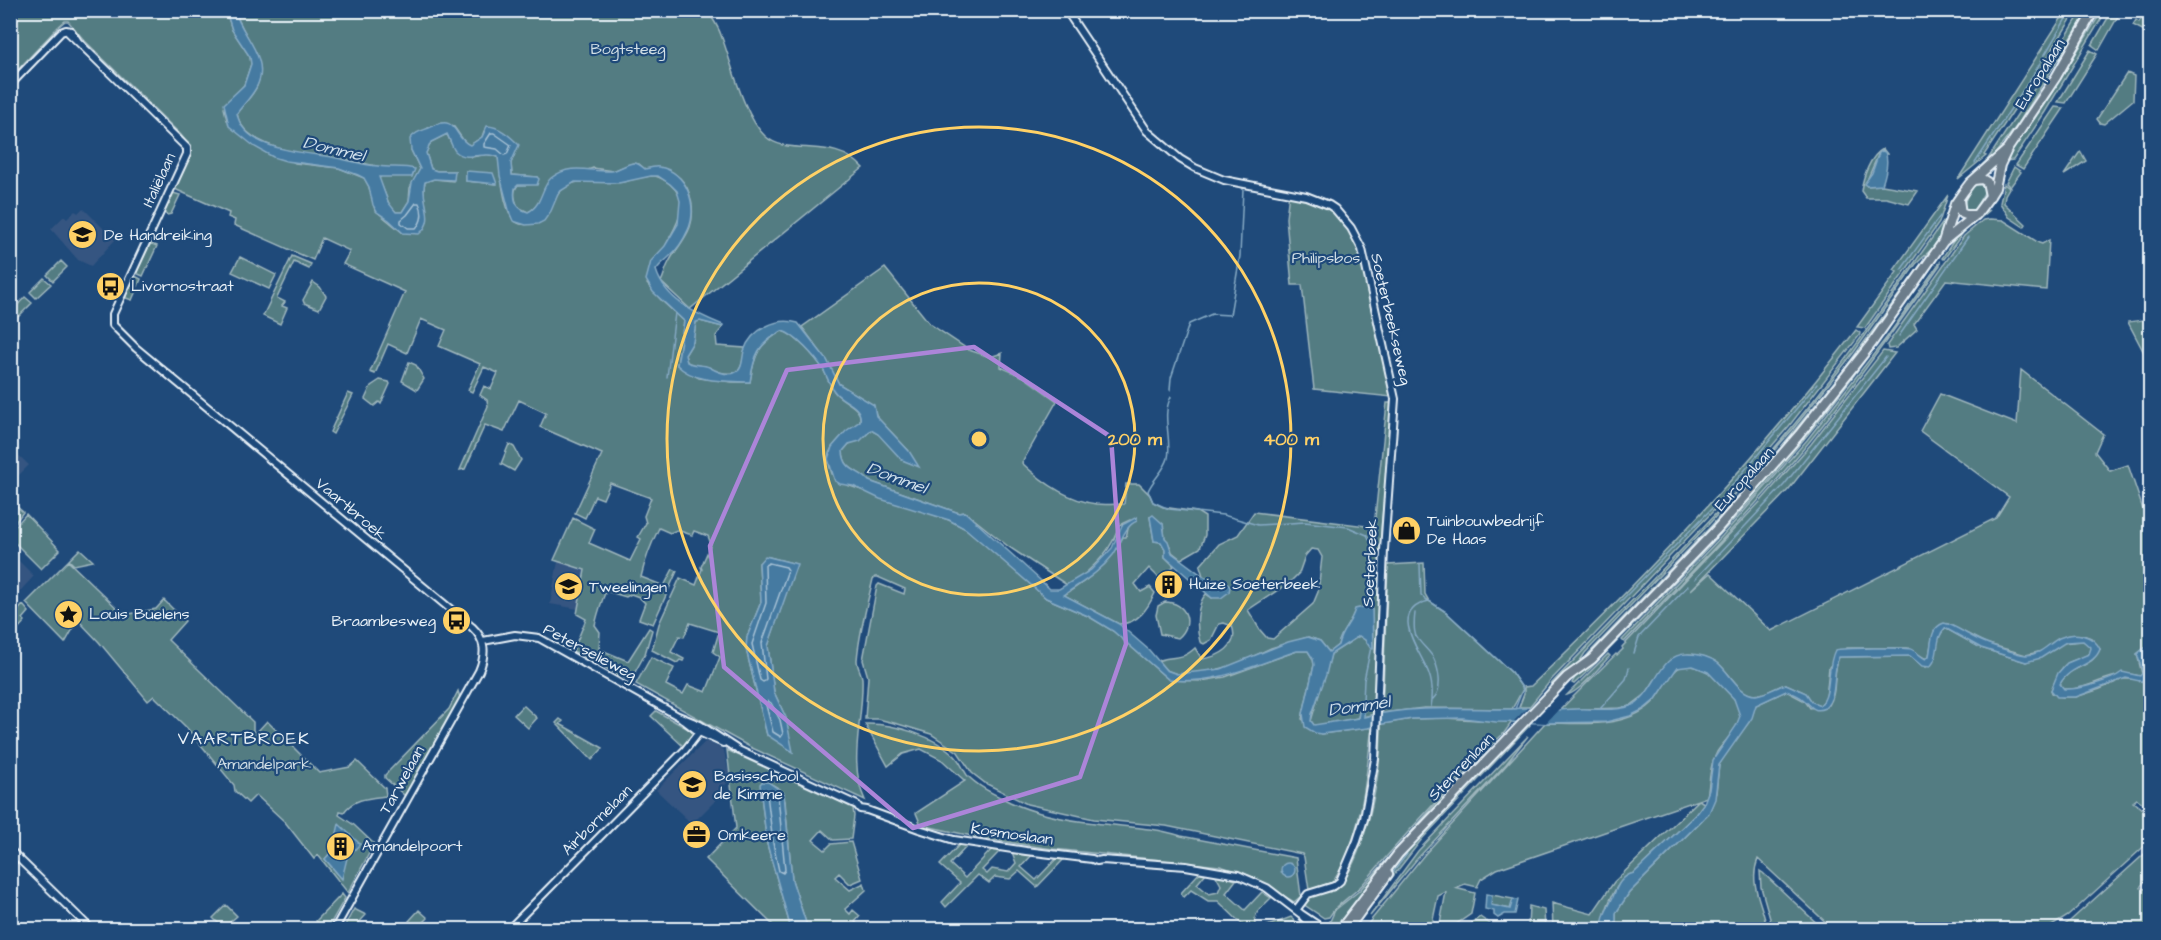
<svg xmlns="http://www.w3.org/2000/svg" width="2161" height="940" font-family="'Architects Daughter',sans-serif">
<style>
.built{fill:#345481}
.green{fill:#537b82;stroke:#9eb6bd;stroke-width:1.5;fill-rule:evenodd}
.water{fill:#447aa1;stroke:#86aac4;stroke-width:1.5}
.pier{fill:#1f4a7a}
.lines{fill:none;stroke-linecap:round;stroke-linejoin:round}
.shore{stroke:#a6c1d5;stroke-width:1.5}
.stream{stroke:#86aac4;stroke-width:1.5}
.minor-casing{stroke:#e8f1f8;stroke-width:10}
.major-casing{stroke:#e8f1f8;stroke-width:12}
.minor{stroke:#1f4a7a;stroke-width:6}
.major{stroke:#6c7d8b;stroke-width:8}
.marked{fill:none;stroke:#ac85d9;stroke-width:4.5;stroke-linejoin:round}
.ring{fill:none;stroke:#ffd166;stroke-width:3}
.labels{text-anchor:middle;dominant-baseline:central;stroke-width:4.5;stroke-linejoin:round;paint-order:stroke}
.park-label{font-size:16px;fill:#d2dfe6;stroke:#1f4a7a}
.street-label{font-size:16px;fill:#e8f1f8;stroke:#1f4a7a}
.poi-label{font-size:16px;fill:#e8f1f8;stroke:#1f4a7a;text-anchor:start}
.water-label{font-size:18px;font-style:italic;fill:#cfdfeb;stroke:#1f4a7a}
.neighbourhood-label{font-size:18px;letter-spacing:1.5px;fill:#e8f1f8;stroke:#1f4a7a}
.centre{fill:#ffd166;stroke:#1f4a7a;stroke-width:3}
.ring-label{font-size:18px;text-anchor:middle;font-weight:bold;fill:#ffd166;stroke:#1f4a7a;stroke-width:4.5;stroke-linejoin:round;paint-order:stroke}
</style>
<rect width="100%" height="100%" fill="#1f4a7a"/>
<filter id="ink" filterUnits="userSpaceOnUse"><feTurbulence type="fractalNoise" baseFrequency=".0167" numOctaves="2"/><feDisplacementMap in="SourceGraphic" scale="12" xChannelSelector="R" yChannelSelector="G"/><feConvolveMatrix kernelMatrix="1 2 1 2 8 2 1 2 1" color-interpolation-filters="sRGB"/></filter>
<g filter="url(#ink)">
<!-- built -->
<path class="built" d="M 83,208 L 115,240 L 91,266 L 78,260 L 51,229 L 64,216 L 67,219 L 75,211 L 78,213 Z
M 10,447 L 29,465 L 11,483 L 10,483 Z
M 11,553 L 34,576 L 11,601 L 10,601 Z
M 558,561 L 585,570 L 578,609 L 550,604 Z
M 706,741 L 724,750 L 730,780 L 714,796 L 717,799 L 692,824 L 656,790 Z"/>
<!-- green -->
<path class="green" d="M 235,10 L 708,11 C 712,18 718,26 721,35 C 732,63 743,115 765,136 C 788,158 834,135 863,168 L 690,309 L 661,282 C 664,276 665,270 668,264 C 674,251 685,241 690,227 C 695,212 692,190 680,178 C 669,169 659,166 645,169 L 639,164 L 633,163 L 613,171 L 593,168 L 548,184 C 542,194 539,207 528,212 L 518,207 C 515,200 512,192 518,185 L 537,184 L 537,177 L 512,175 L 511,163 L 518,145 C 508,134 499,132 484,131 L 482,137 L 470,145 L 466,144 L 454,127 L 439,123 L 428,128 L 411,150 L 420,169 L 410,188 L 409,201 L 402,212 L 396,212 L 390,206 L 379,179 L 381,176 L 381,167 C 370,165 360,162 349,160 C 319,156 243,152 237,113 C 243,104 253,96 257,86 C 268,56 242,37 235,10 Z
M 10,11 L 226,11 L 232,30 L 250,57 L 251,64 L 244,85 L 224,108 L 227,120 L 295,163 L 339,168 L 364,178 L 369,187 L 375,210 L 403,233 L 424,228 C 432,212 420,198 425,182 L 434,179 L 453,181 L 455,171 L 437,171 L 431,169 L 426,153 L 431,142 L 447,134 L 451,143 L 472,157 L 488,154 L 498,157 C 501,171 503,213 516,222 C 521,225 527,225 533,223 C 558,217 548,196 568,185 C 585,177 606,184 623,182 C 633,180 645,175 655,176 C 661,177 666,181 671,185 C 693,205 674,227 665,247 C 659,259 653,272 647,284 L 662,301 L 684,321 L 677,365 L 699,378 L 732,382 L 750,382 C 754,355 758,344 782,331 C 795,334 816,358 823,369 C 827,376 829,384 834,391 C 841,402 863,406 860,421 C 850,428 830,445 828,457 C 828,465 832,474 835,481 L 949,520 L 966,529 L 992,550 L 1046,598 L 1088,616 L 1113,631 L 1169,680 L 1201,681 L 1225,677 L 1297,651 L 1308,651 L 1313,659 L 1314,665 L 1302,719 L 1321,734 L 1374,727 L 1371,733 C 1366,783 1361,838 1333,882 L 1309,890 L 1304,857 L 1302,854 L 1166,826 L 1094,819 L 1027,804 L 985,783 L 972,773 L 958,752 L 931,734 L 898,724 L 878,719 L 865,719 L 868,677 L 863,660 L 877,586 L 879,584 L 904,594 L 905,589 L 878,577 L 875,577 L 873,579 C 867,605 859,633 857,660 C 857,667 861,672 862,678 C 864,718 847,762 865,800 L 750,747 L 636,684 L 651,657 L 674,668 L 666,685 L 668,686 L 683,694 L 688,685 L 706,692 L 720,657 L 713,652 L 719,632 L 690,623 L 684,637 L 679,636 L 671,652 L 684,659 L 683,661 L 680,660 L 677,663 L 652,650 L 659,624 L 680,578 L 696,585 L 702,569 L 701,567 L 711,544 L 708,536 L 694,531 L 692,535 L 677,530 L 670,533 L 659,528 C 651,544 645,560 641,577 L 664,586 L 673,569 L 677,571 L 653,624 L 639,619 L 645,603 L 639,597 L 631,594 L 626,597 L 606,591 C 601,602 598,613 595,625 L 600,632 L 599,649 L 628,661 L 649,628 L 652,630 L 645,654 L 630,681 L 573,651 L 586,619 L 577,614 L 585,570 L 554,560 L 573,518 L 595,529 L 589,543 L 630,561 L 641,539 L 638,537 L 646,523 L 644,516 L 651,498 L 610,483 L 603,499 L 595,496 L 585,518 L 575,513 L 602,454 L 540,427 L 546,413 L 519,400 L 504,432 L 485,425 L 465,469 L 460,470 L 488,406 L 487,400 L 480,395 L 484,386 L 491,389 L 498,373 L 484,367 L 472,392 L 468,390 L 480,364 L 439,346 L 446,330 L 421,319 L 407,353 L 388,344 L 375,374 L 370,372 L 405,292 L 343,264 L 350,251 L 322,238 L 313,260 L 234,225 L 235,220 L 228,217 L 229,213 L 177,190 L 175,188 L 191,152 L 191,148 L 181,135 L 84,40 L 68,21 L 65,21 L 58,27 L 11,77 ZM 466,171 L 497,184 L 466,181 ZM 769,557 L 796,564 L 768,646 L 774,692 L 786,718 L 767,735 L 746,649 L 747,637 L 761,602 L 759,563 Z
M 2066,11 L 2076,11 L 2035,78 L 1984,155 L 1986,156 L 1958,179 Z
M 2082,11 L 2088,11 L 2018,124 L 1984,168 L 1981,166 L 1988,159 L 2036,86 Z
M 2102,11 L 2106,11 L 2045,112 L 2013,160 L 2005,161 L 2049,97 Z
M 2112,11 L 2121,11 L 2099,50 L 2092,45 Z
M 2146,11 L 2150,11 L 2150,34 L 2133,25 L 2136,20 L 2139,22 Z
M 2090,50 L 2097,54 L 2066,103 L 2058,102 Z
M 2127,73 L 2134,76 L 2133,100 L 2104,124 L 2100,123 L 2097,119 Z
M 2055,107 L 2064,108 L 2023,169 L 2016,165 Z
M 1883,149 L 1887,154 L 1879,153 L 1868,178 L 1867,186 L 1882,185 L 1918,191 L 1909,204 L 1886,198 L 1866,198 L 1861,191 C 1863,177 1870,156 1883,149 Z
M 2081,152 L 2086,161 L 2064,175 L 2079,153 Z
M 2014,167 L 2021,172 L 2010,187 L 2006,183 Z
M 1977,183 L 1984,186 L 1984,193 L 1974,210 L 1967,211 L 1964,207 C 1964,200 1972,185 1977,183 Z
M 2004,184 L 2009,188 L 2005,195 L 2004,203 L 2026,224 L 2024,227 L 2009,217 L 2000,203 Z
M 173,193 L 180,195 L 171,214 L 167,215 L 164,213 Z
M 1289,193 L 1335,209 L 1362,249 L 1392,397 L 1314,389 L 1302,285 L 1292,285 L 1286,218 Z
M 1948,195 L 1939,223 L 1865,328 L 1857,327 L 1897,272 L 1894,270 Z
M 1990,210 L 1963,233 L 1944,259 L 1942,258 C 1954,241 1968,215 1990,210 Z
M 1949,218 L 1939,242 L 1916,264 L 1854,352 L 1793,429 L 1709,524 L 1585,653 L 1576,667 L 1548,693 L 1546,692 L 1552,683 C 1633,598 1718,517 1792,427 C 1847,361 1895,290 1944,221 Z
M 1990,219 L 2003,220 L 2039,243 L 2042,244 L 2049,240 L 2046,290 L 1946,280 L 1914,324 L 1917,329 L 1896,348 L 1888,349 L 1887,345 L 1964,236 L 1983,220 Z
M 152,244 L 157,246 L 143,276 L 136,273 L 149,245 Z
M 292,256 L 311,264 L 309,269 L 294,262 L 277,298 L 285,302 L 282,306 L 287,308 L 280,324 L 263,316 Z
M 240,257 L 276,275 L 269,289 L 232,272 Z
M 1936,257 L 1938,258 C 1895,320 1852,381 1805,438 C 1738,520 1663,594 1590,669 L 1574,684 L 1572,683 L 1577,674 C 1636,615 1697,557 1752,495 C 1819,420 1878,339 1936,257 Z
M 1925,259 L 1926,261 L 1878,330 L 1798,433 L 1714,528 L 1586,659 L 1585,658 L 1589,653 L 1711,526 L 1772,458 L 1846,367 Z
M 61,261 L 67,267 L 53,281 L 47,275 Z
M 1940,262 L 1940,265 C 1898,325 1856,384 1810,441 C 1752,511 1687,576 1624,642 L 1622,640 L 1722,536 L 1807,440 L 1887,337 Z
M 885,268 L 930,324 L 969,350 L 990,357 L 1002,353 L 1001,367 L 1024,377 L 1057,401 L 1022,463 C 1041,481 1068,500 1096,504 C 1105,505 1115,504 1124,504 L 1126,484 L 1139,484 L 1150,495 L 1153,502 L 1163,507 L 1197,512 L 1205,517 L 1205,535 L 1200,548 L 1181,559 L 1172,552 L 1171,548 L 1165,538 L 1163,524 L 1150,517 L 1154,541 L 1161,542 L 1165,549 L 1165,557 L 1174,566 L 1163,578 L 1160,579 L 1149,568 L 1135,584 L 1141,592 L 1150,587 L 1155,593 C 1148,608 1138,624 1119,624 L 1064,595 C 1089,579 1110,564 1123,537 L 1126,537 L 1129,525 L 1132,523 L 1130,520 L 1119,525 C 1112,553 1091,568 1070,587 L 1009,547 L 965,512 L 959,513 L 869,481 C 859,469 844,472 843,451 L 849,444 L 864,437 L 871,430 L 909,451 L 876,416 L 873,405 L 839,384 L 827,361 L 802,327 Z
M 135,276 L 141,279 L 132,300 L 126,298 L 126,295 Z
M 44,278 L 51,284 L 36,298 L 30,292 Z
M 313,282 L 320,287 L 326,296 L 319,309 L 304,303 L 303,300 Z
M 25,297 L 32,303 L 18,317 L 12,311 Z
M 2150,319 L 2150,364 L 2128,322 Z
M 700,321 L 723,327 L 716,336 L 717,346 L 745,348 C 744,355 743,367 738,371 C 730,378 695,367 687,362 L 685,355 L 693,342 L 696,322 Z
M 1856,330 L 1860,333 L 1859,336 L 1789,426 L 1740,483 L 1552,679 L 1529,707 L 1519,707 L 1524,694 L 1524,687 L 1531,686 C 1647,575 1758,457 1856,330 Z
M 1883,351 L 1895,353 L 1789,489 L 1691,590 L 1710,573 L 1771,631 L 1996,518 L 2009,497 L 1920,431 L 1940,394 L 2017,424 L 2021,370 L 2103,434 L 2095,452 L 2110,471 L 2128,465 L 2150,530 L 2150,647 L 2146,647 L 2137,654 L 2142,674 L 2140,676 C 2114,668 2091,691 2064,689 L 2060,684 C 2069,667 2079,670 2091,661 C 2095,658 2098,652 2100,649 L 2091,638 L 2083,635 L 2073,635 L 2058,639 L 2042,651 L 2026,655 L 1985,643 L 1948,624 L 1932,639 L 1929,656 L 1926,659 L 1908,648 L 1847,648 L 1829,667 L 1826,699 L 1820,705 L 1812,702 L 1806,693 L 1786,684 C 1775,687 1766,695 1754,695 C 1739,694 1730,673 1719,664 C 1711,657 1699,655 1688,654 L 1654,681 L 1646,694 L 1630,706 L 1620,708 L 1560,710 L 1616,654 L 1617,655 L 1623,649 L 1622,647 L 1760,502 L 1811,444 Z
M 409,362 L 416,365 L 424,379 L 417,390 L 402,381 Z
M 380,380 L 389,382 L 390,384 L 381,404 L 379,402 L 374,406 L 365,399 L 371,386 Z
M 348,393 L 353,395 L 333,434 L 330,432 Z
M 1387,403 L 1393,403 L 1381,529 L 1374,714 L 1363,717 L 1365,701 L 1362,700 L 1358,718 L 1319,725 L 1314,725 L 1311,721 L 1331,654 L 1359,636 L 1365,640 L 1371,648 L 1373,648 L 1372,607 L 1355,610 C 1351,624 1341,630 1338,645 L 1329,652 L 1320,641 L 1308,637 L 1271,648 L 1235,665 L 1207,672 L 1177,674 L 1166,670 L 1159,662 L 1160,660 C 1176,655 1181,661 1195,648 L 1202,659 C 1219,657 1240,646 1232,626 L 1224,623 L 1219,624 L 1211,640 L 1204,644 L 1200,642 C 1196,628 1196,605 1206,594 L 1212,598 L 1226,582 L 1209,579 L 1203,576 L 1200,566 L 1219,544 L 1238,535 L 1254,512 L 1374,527 ZM 1311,549 L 1318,550 L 1322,557 L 1318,592 L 1313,604 L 1273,639 L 1267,638 L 1260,630 L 1248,610 L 1290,582 L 1299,573 L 1305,556 Z
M 509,444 L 514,447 L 521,460 L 514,471 L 501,464 Z
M 15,505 L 23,512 L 11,528 L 11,510 Z
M 26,514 L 60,550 L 41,569 L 11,539 L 11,531 Z
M 80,549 L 93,561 L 74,565 L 69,560 Z
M 68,561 L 124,615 L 156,609 L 164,600 L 185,621 L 168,640 L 253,722 L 253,730 L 256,733 L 267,721 L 319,773 L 350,767 L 357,761 L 385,788 L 386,796 C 370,798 354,798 344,812 L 340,811 L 339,815 L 354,825 L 374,844 L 348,893 L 318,855 L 314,859 L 285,822 L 256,795 L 248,803 L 235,791 L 234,785 L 187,728 L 154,696 L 148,701 L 99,642 L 78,620 L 65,643 L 26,603 ZM 333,850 L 342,879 L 325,859 Z
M 1424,563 L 1425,594 L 1429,601 L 1446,612 L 1511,672 L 1523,689 L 1512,709 L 1424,708 L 1382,713 L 1388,565 Z
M 1165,602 C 1186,602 1195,624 1178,638 L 1160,634 L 1156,615 L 1158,606 Z
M 23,605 L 29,612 L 23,619 L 25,621 L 16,631 L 11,626 L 11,618 Z
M 1945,628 L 1981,648 L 2026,662 L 2055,649 L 2062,643 L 2083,641 L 2090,646 L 2092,651 C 2085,658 2078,658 2070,662 C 2059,667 2056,680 2051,690 L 2052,693 L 2062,697 L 2076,697 L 2100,689 L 2123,679 L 2134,679 L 2150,676 L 2146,657 L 2150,652 L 2150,808 L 2137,799 L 2133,802 L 2150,815 L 2150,841 L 2068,916 L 2047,929 L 1833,929 L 1758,859 C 1748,884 1763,904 1767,929 L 1616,929 L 1616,913 L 1629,893 L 1703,819 L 1716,793 L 1719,765 L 1727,751 L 1749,722 L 1756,705 L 1786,691 L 1805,701 L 1810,708 L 1829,705 C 1838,691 1832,672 1839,657 L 1910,656 L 1926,667 L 1940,635 Z
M 1608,654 L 1610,656 C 1600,666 1580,692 1567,695 Z
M 1682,666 C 1691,665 1700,667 1708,672 C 1720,680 1741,701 1740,717 C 1738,730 1724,741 1717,752 C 1709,766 1710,782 1707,797 L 1497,869 L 1481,879 L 1477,887 L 1465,884 L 1455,888 L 1475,893 L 1471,914 L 1449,929 L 1439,929 L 1446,892 L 1438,896 L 1431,929 L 1363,930 L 1424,855 L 1545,723 C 1580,723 1630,730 1656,699 C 1664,689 1669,672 1682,666 Z
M 458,691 L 460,698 L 407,793 L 404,795 L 385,778 L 385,775 L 449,709 Z
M 523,705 L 537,718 L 528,728 L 514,715 Z
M 656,711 L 692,731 L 692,737 L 684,747 L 651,716 Z
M 1444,718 L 1512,722 L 1504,733 C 1453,781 1407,832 1362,885 C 1351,897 1337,903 1329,917 L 1324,918 L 1303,904 L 1308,898 L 1341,885 C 1368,846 1382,771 1381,724 L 1412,719 Z
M 560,719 L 563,721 L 560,724 L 603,748 L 592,760 L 556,723 Z
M 1527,722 L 1530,725 L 1422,839 L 1352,929 L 1349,930 L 1410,846 Z
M 865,724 C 893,723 935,736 955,756 C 960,761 963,769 967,775 C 978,787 996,795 1010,802 C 1036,814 1066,820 1095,823 C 1124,827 1153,827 1181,836 L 1296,858 L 1301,896 L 1294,902 L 1251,876 L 1220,866 L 1053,849 L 986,839 L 921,825 L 916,813 L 965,781 L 942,760 L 921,749 L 903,754 L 888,766 Z
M 1528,736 L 1506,764 L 1417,859 L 1370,916 L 1418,851 Z
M 1497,743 L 1481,762 L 1470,769 L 1442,798 L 1444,801 L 1402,846 L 1392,855 L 1337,927 L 1331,929 L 1327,928 L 1335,910 L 1359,891 L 1441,798 Z
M 727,750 L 853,808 L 854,816 L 851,839 L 833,840 L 822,830 L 813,840 L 825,850 L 831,844 L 851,842 L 862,879 L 850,884 L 839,873 L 835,877 L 850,890 L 864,883 L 866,890 L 845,909 L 850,914 L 853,910 L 860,916 L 855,922 L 864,929 L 808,929 L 792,880 L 785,801 L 780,789 L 768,782 L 761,795 L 767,844 L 791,929 L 777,929 L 706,859 L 736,828 Z
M 1699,800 L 1704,803 L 1695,815 L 1634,873 C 1615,878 1604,912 1602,929 L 1553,929 L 1552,903 L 1592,914 L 1614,882 Z
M 960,844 L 968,845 L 950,864 L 965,878 L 992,849 L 1000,851 L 982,870 L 987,874 L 992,869 L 1008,872 L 1016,863 L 1012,852 L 1032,855 L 1021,867 L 1036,880 L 1057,858 L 1064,859 L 1037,887 L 1019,871 L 1010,879 L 995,877 L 989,883 L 978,875 L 946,907 L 942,902 L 960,883 L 940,865 Z
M 2150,849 L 2150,875 L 2141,886 L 2141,888 L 2150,890 L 2150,929 L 2058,930 L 2070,921 Z
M 1760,871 L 1763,873 L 1823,929 L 1773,929 L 1761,887 Z
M 1200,872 L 1206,873 L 1197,884 L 1209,894 L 1218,892 L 1221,885 L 1215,874 L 1236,880 L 1226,893 L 1245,910 L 1262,892 L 1271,898 C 1261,908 1251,914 1256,929 L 1247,929 L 1218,901 L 1208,901 L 1191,890 L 1184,897 L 1182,896 L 1181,893 Z
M 342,894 L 345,898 L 329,926 L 325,929 L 316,921 Z
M 1492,895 L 1513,899 L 1511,909 L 1490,905 Z
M 226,905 L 237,916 L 223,928 L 213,918 Z
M 1529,906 L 1544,910 L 1545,929 L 1528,928 Z
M 354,909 L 366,915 L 353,929 L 343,929 Z
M 419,910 L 428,918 L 417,929 L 409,921 Z
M 1291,917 L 1304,929 L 1260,929 Z
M 1480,917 L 1496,928 L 1495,929 L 1471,929 L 1468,926 Z"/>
<!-- water -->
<path class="water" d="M 226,11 L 235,11 C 241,35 271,58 257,86 C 252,96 244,104 237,113 C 243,151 304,152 332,157 C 348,160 363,165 378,166 C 391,168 403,166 415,169 L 412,177 L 379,177 L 388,202 L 396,212 L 402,212 L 409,201 L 412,183 L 420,169 L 411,150 L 410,139 C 416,131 422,131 431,127 C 458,113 453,138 470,145 L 482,137 L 487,126 C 499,126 510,136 519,145 L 511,163 L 512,175 L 537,177 L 539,179 L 537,185 L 518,185 L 515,188 C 513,200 516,209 528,212 C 542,206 541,187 551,178 C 571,162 590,172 611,171 C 619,170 625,164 633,163 C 638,162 641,166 645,169 C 649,168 655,166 659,167 C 687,171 699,207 688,230 C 684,239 677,250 669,257 C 664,262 660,264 656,270 C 665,300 696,314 723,325 L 723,327 L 700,321 L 696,322 L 693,342 L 685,355 L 687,362 C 694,366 703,364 709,367 C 716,371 728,377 736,372 C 743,369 742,358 744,351 C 751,329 777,317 798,323 L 827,360 L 839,384 L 874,405 L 876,416 L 909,451 L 919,467 L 902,460 L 878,434 L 871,430 L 860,441 L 849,444 L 843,451 C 844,472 859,469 869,481 L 959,513 L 965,512 L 1050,589 L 1059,589 L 1091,570 L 1112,548 L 1122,525 L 1137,517 L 1137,521 C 1124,526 1121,544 1113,555 C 1099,573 1082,582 1064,595 L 1119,624 L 1149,650 L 1166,670 L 1177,674 L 1221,669 L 1288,642 L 1308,637 L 1320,641 L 1329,652 L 1338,645 C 1341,630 1351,624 1355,609 L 1368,606 L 1372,607 L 1373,649 L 1371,649 L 1365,640 L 1359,636 L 1331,654 L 1326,675 L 1312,714 L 1311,721 L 1314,725 L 1358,718 L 1361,700 L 1365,701 L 1364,717 C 1413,705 1462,709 1512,709 C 1527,706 1542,710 1557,710 C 1568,710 1579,708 1589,709 C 1602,709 1618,711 1630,706 C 1656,696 1658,652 1688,654 C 1698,654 1710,657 1718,663 C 1730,673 1739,695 1756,695 C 1766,694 1776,687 1786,684 L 1806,693 L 1812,702 L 1820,705 C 1832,695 1826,667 1835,650 C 1843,648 1904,647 1911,649 C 1917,651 1920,657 1926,659 L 1929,656 C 1932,644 1929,628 1944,623 C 1954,625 1963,632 1973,637 C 1984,643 2015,654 2026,655 C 2041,655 2048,644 2059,638 C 2074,631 2093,634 2100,649 C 2095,666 2070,665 2060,684 L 2064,689 C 2078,690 2111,681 2122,672 L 2140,676 L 2143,672 L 2137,654 L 2143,649 L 2150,647 L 2146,662 L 2150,676 L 2144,682 L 2126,678 L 2076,697 L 2057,697 L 2051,690 L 2058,673 L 2067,663 L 2089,654 L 2091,648 L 2083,641 L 2066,642 L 2041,658 L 2026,662 L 1981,648 L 1945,628 C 1934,639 1941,656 1930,667 L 1922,666 L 1910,656 L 1839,657 C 1831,674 1839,695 1825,708 C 1813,713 1813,707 1804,700 C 1800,696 1792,693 1786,691 L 1756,705 L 1752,718 L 1719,765 L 1715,799 L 1709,813 L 1629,893 L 1616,913 L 1616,929 L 1602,929 C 1603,912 1607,911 1613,897 C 1617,886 1621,876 1634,873 L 1695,815 L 1704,803 L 1709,790 L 1713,760 L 1736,726 L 1740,716 L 1734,699 L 1708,672 L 1693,666 L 1677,668 L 1656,699 L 1644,709 L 1630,716 L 1606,722 L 1545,723 L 1496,722 L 1463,718 L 1412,719 L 1383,724 L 1368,728 L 1321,734 L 1315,733 L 1305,727 L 1303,714 L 1314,665 L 1313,659 L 1308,651 L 1297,651 C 1254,665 1216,685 1169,680 L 1113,631 L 1088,616 L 1046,598 L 966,529 L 949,520 L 880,499 L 853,486 L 840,484 L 835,481 L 828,459 L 832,447 L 846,431 L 860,421 C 863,405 841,402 834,391 C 829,384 827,376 823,369 C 816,358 795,334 782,331 C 758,344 754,355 750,382 C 727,381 694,383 677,365 L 684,321 L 653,292 L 646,280 L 651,261 L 665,246 L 678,224 L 680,201 L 677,191 L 670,184 L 658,176 L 651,176 L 619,183 L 575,182 L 559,192 L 551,211 L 544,221 L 538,224 L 526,225 L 513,221 L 510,214 L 500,176 L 498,157 C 484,150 468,163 455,151 C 451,146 450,139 447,134 L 431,142 L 426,153 L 431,169 L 437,171 L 455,171 L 454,180 L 434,179 L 425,182 C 419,200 438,219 419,234 L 403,233 L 389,220 L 377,212 L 373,205 L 369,187 L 364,178 L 358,175 L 339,168 L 286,161 L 273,157 L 255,147 L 229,126 L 224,104 L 244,85 L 251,64 L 250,57 L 232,30 Z
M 1882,151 L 1885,152 C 1889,160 1885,176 1882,185 L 1867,186 L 1864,184 L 1872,173 L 1879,153 Z
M 466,171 L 493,173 L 497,184 L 466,181 Z
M 1153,515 L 1163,524 L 1165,538 L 1168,541 L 1172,553 L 1203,576 L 1209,579 L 1226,582 L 1230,587 L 1229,592 L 1221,598 L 1212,598 L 1165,557 L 1165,549 L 1161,542 L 1154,541 L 1150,517 Z
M 765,556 L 797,564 L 768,646 L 774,692 L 786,718 L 793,752 L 767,735 L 746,649 L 747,637 L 761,602 L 759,563 Z
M 762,782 L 768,782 L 784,793 L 792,880 L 808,929 L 791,929 L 767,844 L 761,795 L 760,784 Z
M 339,824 L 360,844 L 347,858 L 342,879 L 325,859 L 333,850 Z
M1281 870a7 7 0 1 1 14 0a7 7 0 1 1-14 0Z
M 1486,894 L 1492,895 L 1491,905 L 1510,909 L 1513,899 L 1518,900 L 1515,914 L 1505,914 L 1498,918 L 1494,915 L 1494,911 L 1485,909 Z"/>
<!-- pier -->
<path class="pier" d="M 1527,708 L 1559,709 L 1546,723 L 1514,721 Z"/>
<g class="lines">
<!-- shore -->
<path class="shore" d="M 491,133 L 494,133 L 511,145 L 507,154 L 504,155 L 497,149 L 484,147 L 484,144 Z
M 416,203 L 419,203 C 423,211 423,221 416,228 L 408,228 L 401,223 L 401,220 L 407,215 Z
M 769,563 L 786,567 L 788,570 L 762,643 L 766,679 L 763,682 L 760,680 L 752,644 L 766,603 L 765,565 Z
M 768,701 L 771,703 L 780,720 L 783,734 L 781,737 L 773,732 L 766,705 Z
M 770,791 L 778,796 L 785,870 L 783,873 L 779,871 L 773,843 L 767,794 Z"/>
<!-- stream -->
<path class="stream" d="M 1975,163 L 2033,75 L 2071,10
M 1901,270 L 1940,216
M 1899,336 L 1968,237
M 667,377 L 675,313
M 1170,390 L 1171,378 L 1189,324 L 1212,314 L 1230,315 L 1240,256 L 1243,189
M 1171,397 C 1161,415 1172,439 1168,458 C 1165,470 1153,479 1148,491 L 1153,502 L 1169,509 L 1223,515 L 1258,525 L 1305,522 L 1348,527 L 1367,535 L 1372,544 L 1369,606
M 1420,564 L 1421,595 L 1428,601
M 1695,579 L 1784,485 L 1886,357
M 1620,602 L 1718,502 L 1817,384
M 1415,613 C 1414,621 1413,629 1416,636 C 1421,645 1430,651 1434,659 C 1439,670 1443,690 1433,699
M 1634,653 L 1639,637 L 1688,586
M 1363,701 L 1364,680 L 1371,647
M 1431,707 C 1433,696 1433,685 1429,674 C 1421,651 1386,611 1429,601 L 1446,612 L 1511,672 L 1523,689 L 1515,709
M 1600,709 L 1626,679 L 1629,668
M 1418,840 L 1519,734
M 1391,875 L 1407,854"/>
<defs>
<path id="minor" d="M 1066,10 L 1147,131 L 1180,159 L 1195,168 L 1224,180 L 1306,196 L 1329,205 L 1335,209 L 1351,228 L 1362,249 L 1395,399 L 1384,550 L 1375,759 L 1364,819 L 1357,841 L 1340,881 L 1334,886 L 1308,894 L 1296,910
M 77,40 L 71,31 L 66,30 L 187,148 L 187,154 L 113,314 L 113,325 L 136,348 L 472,627 C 486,640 486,654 479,671 L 334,930
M 10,85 L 61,32 L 66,30
M 483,641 L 515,635 L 539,638 L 678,716 L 700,725 L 738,750 L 857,805 L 860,809 L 867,810 L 919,829 L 954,840 L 1026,851 L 1092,859 L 1097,861 L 1102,860 L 1186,866 L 1238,875 L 1267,888 L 1301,914 L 1325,930
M 681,718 L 699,732 L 723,743
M 10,850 L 92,930
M 1303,917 L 1316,930
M 508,930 L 685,750 L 703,727"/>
<path id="major" d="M 1974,180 L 1982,179 L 1987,182 L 1990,196
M 1959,200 L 1961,213 L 1966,215 L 1976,215
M 1944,241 L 1976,215 L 1990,196 L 1995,188 L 2000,165 L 2007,150 L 2056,77 L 2094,10
M 1340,930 L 1398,854 L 1567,677 L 1592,659 L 1716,530 L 1799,435 L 1872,343 L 1943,242 L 1955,204 L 1964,191 L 1970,183 L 2007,150
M 1347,930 L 1388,874"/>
</defs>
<!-- minor casing -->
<use href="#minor" class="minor-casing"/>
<!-- major casing -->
<use href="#major" class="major-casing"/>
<!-- minor -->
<use href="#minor" class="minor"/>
<!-- major -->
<use href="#major" class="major"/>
</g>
</g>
<!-- marked area -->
<path class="marked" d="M 974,347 L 1111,437 L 1126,644 L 1080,777 L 913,828 L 724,667 L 710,546 L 787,370 Z"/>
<!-- distance rings -->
<g class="ring">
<circle cx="979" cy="439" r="156"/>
<circle cx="979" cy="439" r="312"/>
</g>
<!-- icons -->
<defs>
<symbol id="school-disc" viewBox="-11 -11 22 22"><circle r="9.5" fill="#ffd166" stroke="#1f4a7a"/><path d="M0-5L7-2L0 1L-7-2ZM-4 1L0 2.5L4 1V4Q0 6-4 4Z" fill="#111"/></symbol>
<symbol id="bus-disc" viewBox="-11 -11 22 22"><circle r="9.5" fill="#ffd166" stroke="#1f4a7a"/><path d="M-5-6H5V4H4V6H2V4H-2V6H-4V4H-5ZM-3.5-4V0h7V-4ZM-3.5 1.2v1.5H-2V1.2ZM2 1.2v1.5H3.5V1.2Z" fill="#111"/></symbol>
<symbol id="shop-disc" viewBox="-11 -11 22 22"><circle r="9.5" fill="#ffd166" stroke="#1f4a7a"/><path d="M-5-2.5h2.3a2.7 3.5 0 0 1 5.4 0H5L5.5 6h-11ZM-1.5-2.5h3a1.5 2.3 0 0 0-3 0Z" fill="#111"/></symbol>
<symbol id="building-disc" viewBox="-11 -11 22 22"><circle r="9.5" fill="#ffd166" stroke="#1f4a7a"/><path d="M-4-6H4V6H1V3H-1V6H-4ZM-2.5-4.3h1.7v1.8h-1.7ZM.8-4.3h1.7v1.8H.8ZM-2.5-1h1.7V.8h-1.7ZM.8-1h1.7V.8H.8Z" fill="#111"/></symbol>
<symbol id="sight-disc" viewBox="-11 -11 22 22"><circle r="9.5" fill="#ffd166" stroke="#1f4a7a"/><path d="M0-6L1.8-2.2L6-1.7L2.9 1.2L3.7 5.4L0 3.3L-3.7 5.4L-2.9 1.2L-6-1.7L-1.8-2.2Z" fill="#111"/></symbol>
<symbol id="office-disc" viewBox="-11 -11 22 22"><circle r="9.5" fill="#ffd166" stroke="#1f4a7a"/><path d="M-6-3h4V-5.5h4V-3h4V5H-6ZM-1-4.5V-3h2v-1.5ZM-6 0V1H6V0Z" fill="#111"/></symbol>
</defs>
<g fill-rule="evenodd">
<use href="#school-disc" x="66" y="218" width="33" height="33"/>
<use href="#bus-disc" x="94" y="270" width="33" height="33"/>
<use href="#shop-disc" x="1390" y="514" width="33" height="33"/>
<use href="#building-disc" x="1152" y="568" width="33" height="33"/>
<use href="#school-disc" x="552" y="570" width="33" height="33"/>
<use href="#sight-disc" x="52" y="598" width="33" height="33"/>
<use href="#bus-disc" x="440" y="604" width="33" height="33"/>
<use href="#school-disc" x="676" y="768" width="33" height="33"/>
<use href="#office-disc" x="680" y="818" width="33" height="33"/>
<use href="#building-disc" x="324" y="830" width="33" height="33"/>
</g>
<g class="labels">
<!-- park labels -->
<g class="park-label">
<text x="628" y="49">Bogtsteeg</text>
<text x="1326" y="258">Philipsbos</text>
<text x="264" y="764">Amandelpark</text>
</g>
<!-- street labels -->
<g class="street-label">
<text transform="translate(2040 74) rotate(-58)">Europalaan</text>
<text transform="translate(159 180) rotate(-65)">Italiëlaan</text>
<text transform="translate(1391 319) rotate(77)">Soeterbeekseweg</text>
<text transform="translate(1744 479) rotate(-48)">Europalaan</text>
<text transform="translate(351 509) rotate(40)">Vaartbroek</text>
<text transform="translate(1370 563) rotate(-87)">Soeterbeek</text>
<text transform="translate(590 652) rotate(28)">Peterselieweg</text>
<text transform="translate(1461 767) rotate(-46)">Sterrenlaan</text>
<text transform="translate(402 780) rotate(-61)">Tarwelaan</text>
<text transform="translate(597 820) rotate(-45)">Airbornelaan</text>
<text transform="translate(1012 834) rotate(8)">Kosmoslaan</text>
</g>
<!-- poi labels -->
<g class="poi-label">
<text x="104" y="235">De Handreiking</text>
<text x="131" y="286">Livornostraat</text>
<text x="1427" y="521">Tuinbouwbedrijf<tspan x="1427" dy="18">De Haas</tspan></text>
<text x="1189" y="584">Huize Soeterbeek</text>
<text x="589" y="587">Tweelingen</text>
<text x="89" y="614">Louis Buelens</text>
<text x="436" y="621" text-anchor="end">Braambesweg</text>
<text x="714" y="776">Basisschool<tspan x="714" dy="18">de Kimme</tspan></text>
<text x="718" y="835">Omkeere</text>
<text x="362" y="846">Amandelpoort</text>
</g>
<!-- water labels -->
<g class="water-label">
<text transform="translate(334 149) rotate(13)">Dommel</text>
<text transform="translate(897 478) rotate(20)">Dommel</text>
<text transform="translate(1359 706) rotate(-8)">Dommel</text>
</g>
<!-- neighbourhood labels -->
<g class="neighbourhood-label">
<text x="244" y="738">VAARTBROEK</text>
</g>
</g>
<circle cx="979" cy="439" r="9" class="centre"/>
<g class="ring-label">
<text x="1135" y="445">200 m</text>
<text x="1291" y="445">400 m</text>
</g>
<!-- margin -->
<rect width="2161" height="940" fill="none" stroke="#1f4a7a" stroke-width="36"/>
<rect x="18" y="18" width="2125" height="904" fill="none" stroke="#e8f1f8" stroke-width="2" filter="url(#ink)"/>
</svg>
